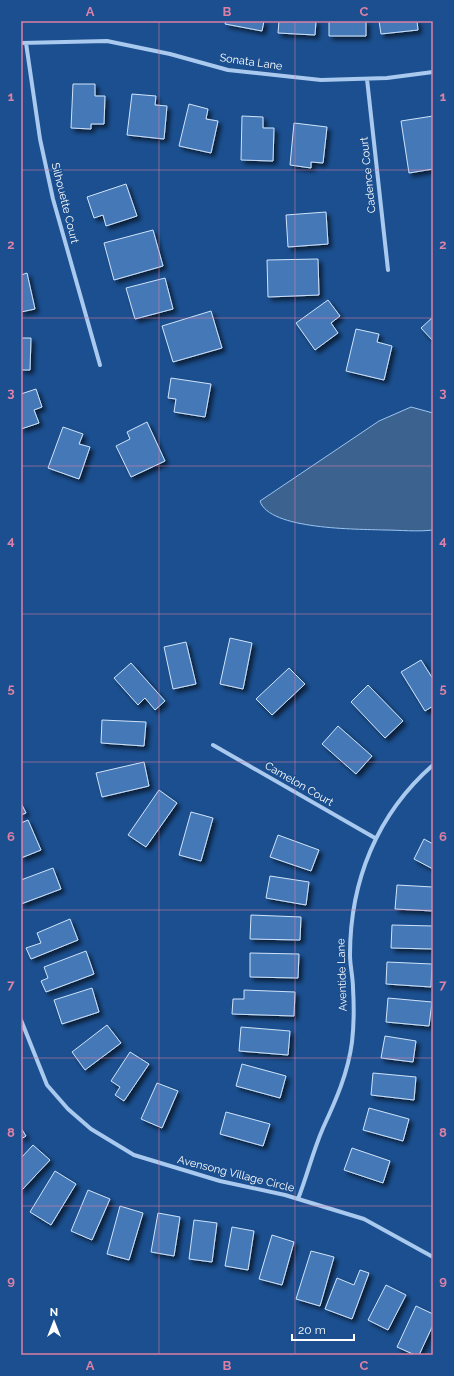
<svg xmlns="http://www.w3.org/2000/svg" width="454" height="1376" font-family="Raleway,sans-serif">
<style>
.water{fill:#3c6290;stroke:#9cc4f0}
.building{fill:#4478b7;stroke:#cfe3fa;filter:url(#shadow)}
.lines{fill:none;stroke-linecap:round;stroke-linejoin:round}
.street{stroke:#a9c9ee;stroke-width:4}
.grid{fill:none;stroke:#dd80a5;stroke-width:1;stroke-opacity:0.55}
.labels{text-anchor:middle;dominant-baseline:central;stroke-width:3;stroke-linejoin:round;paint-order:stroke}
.street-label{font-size:11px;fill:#fff;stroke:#1b4f8f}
.neatline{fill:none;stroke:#dd80a5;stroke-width:1.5}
.grid-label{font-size:13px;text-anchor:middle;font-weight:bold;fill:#dd80a5}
</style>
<defs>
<filter id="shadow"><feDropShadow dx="3.5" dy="3.5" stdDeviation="2" flood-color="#0009"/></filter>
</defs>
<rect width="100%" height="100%" fill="#1b4f8f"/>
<!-- water -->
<path class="water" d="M 411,407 L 433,413 L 433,530 C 417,532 400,530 384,530 C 358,529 269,530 260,501 L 269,495 L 379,421 Z"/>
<!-- building -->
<path class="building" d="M 226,21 L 264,21 L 262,31 L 225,24 Z
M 279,21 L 316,21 L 315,35 L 278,33 Z
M 329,21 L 366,21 L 366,36 L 329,36 Z
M 379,21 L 417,21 L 418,30 L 381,34 Z
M 73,84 L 95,84 L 95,96 L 105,96 L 104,124 L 91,124 L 91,129 L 71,128 Z
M 132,94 L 156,96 L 155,105 L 167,106 L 164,139 L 127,135 Z
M 189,104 L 208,109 L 206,119 L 218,121 L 211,153 L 179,146 Z
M 242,116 L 263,117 L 263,128 L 274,128 L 273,161 L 241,160 Z
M 433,116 L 433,169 L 409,173 L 401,121 Z
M 294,123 L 327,127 L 323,163 L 311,162 L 311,168 L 290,165 Z
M 126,184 L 137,216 L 106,226 L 103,215 L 94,218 L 87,197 Z
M 326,212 L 328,244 L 288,247 L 286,215 Z
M 153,230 L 163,266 L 114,280 L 104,243 Z
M 318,259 L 319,295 L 268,297 L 267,260 Z
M 27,273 L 35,309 L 21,312 L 21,275 Z
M 165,278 L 173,309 L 135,319 L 126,288 Z
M 328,300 L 340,316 L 331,323 L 338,333 L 315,350 L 296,323 Z
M 211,311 L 222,348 L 173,362 L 162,326 Z
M 433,317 L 433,341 L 421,328 Z
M 356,329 L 379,334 L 377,342 L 392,346 L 384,380 L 346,371 Z
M 21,338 L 31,338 L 30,370 L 21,370 Z
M 171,378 L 211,384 L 205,417 L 174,412 L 176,399 L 168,398 Z
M 36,389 L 42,407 L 34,410 L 39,423 L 21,429 L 21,394 Z
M 147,422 L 165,461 L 131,477 L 116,446 L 130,439 L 127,432 Z
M 63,427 L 83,434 L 79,444 L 90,447 L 79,479 L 48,468 Z
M 230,638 L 252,643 L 243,689 L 220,684 Z
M 186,642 L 196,684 L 173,689 L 164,647 Z
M 421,660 L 433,679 L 433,706 L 425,711 L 401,672 Z
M 131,663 L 165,701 L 155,710 L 145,698 L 138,705 L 114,678 Z
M 289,668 L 305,684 L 272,715 L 256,699 Z
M 368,685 L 403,721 L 385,738 L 351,702 Z
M 102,720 L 146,722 L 144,746 L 101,743 Z
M 338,726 L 372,756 L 356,774 L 322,744 Z
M 144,762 L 149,786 L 102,797 L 96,773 Z
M 159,790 L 177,803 L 146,847 L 128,835 Z
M 21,803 L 26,813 L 21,815 Z
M 191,812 L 213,818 L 201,861 L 179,855 Z
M 28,820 L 41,850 L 21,858 L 21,823 Z
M 278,835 L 319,850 L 311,871 L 270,857 Z
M 424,839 L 433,844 L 433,869 L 414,859 Z
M 53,868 L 61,889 L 21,904 L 21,880 Z
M 270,876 L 309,882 L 306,905 L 266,898 Z
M 397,885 L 433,887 L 433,911 L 395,909 Z
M 251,915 L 301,917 L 300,940 L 250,939 Z
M 70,919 L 78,940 L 31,959 L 26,948 L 41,943 L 37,933 Z
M 392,925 L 433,926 L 433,949 L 391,948 Z
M 86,951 L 94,974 L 46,992 L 41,981 L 48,978 L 44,967 Z
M 250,953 L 299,954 L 298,978 L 250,977 Z
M 387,962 L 432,964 L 431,987 L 386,984 Z
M 92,988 L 99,1012 L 62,1024 L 54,1000 Z
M 244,990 L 295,992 L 294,1016 L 232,1014 L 233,999 L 244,999 Z
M 388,998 L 432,1002 L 429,1026 L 386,1022 Z
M 107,1025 L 121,1043 L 85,1070 L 72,1052 Z
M 241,1027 L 290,1031 L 288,1055 L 239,1051 Z
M 385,1036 L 416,1041 L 413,1062 L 381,1058 Z
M 130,1052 L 149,1064 L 124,1101 L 115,1095 L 120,1087 L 111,1081 Z
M 242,1064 L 286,1076 L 280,1098 L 236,1086 Z
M 373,1073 L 416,1077 L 414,1100 L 371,1095 Z
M 157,1083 L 178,1091 L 162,1128 L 141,1119 Z
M 369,1108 L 409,1119 L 403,1141 L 363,1130 Z
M 226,1112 L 270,1124 L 263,1146 L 220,1134 Z
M 21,1128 L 26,1136 L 21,1139 Z
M 33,1145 L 50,1160 L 21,1191 L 21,1158 Z
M 352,1148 L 390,1161 L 383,1183 L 344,1170 Z
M 55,1171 L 76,1184 L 51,1225 L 30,1212 Z
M 88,1190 L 110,1199 L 92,1240 L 71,1231 Z
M 120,1206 L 143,1213 L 129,1260 L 107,1254 Z
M 158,1213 L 180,1217 L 174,1256 L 151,1252 Z
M 194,1220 L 217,1223 L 212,1262 L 189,1259 Z
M 232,1227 L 254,1231 L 248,1270 L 225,1266 Z
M 272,1235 L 294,1242 L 282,1285 L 259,1279 Z
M 311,1251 L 334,1257 L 320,1306 L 296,1299 Z
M 360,1270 L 369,1273 L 352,1319 L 325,1309 L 337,1278 L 354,1285 Z
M 386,1285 L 406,1295 L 388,1330 L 368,1320 Z
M 416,1306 L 433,1314 L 433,1325 L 419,1355 L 415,1355 L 397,1347 Z"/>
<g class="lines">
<!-- street -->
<path class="street" d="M 21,43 L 107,41 L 170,54 L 228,70 L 321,80 L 387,78 L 433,72
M 26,43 L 40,139 L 53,199 L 100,365
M 367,79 L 388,270
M 213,745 L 375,838
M 21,1020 L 47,1085 L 68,1109 L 91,1129 L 134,1155 L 220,1181 L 285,1195 L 364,1219 L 433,1257
M 298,1199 C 307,1176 313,1151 323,1128 C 336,1100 348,1073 352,1042 C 354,1025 354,1005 353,988 C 353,977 350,966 350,955 C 350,881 377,814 433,765"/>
</g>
<!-- grid -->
<path class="grid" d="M 159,21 L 159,1355M 295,21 L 295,1355M 21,170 L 433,170M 21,318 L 433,318M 21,466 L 433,466M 21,614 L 433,614M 21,762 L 433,762M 21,910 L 433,910M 21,1058 L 433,1058M 21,1206 L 433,1206"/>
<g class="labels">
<!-- street labels -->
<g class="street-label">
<text transform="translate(251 62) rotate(8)">Sonata Lane</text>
<text transform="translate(368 175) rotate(-96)">Cadence Court</text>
<text transform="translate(65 203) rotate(76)">Silhouette Court</text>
<text transform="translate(299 784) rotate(30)">Camelon Court</text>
<text transform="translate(342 975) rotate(-92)">Aventide Lane</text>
<text transform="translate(236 1174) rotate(14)">Avensong Village Circle</text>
</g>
</g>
<!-- border -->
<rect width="454" height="1376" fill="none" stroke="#1b4f8f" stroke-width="44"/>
<!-- north arrow -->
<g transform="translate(54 1322)" stroke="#1b4f8f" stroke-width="3" paint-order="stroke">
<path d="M0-3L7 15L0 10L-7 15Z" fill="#ffffff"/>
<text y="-6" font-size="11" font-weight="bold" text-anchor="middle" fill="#ffffff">N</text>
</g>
<!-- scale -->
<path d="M292 1334v6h62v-6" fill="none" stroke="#ffffff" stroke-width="2"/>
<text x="298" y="1334" font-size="12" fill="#ffffff" stroke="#1b4f8f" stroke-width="3" paint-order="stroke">20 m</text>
<rect x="22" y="22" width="410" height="1332" class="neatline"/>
<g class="grid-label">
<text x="90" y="16">A</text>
<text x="227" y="16">B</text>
<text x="364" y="16">C</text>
<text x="11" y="101">1</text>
<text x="443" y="101">1</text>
<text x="11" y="249">2</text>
<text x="443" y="249">2</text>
<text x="11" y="397">3</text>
<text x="443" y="397">3</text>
<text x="11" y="545">4</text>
<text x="443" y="545">4</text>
<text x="11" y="693">5</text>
<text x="443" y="693">5</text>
<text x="11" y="841">6</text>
<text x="443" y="841">6</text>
<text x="11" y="989">7</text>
<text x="443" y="989">7</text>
<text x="11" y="1137">8</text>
<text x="443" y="1137">8</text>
<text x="11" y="1285">9</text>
<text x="443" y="1285">9</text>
<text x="90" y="1370">A</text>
<text x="227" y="1370">B</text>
<text x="364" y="1370">C</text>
</g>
</svg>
